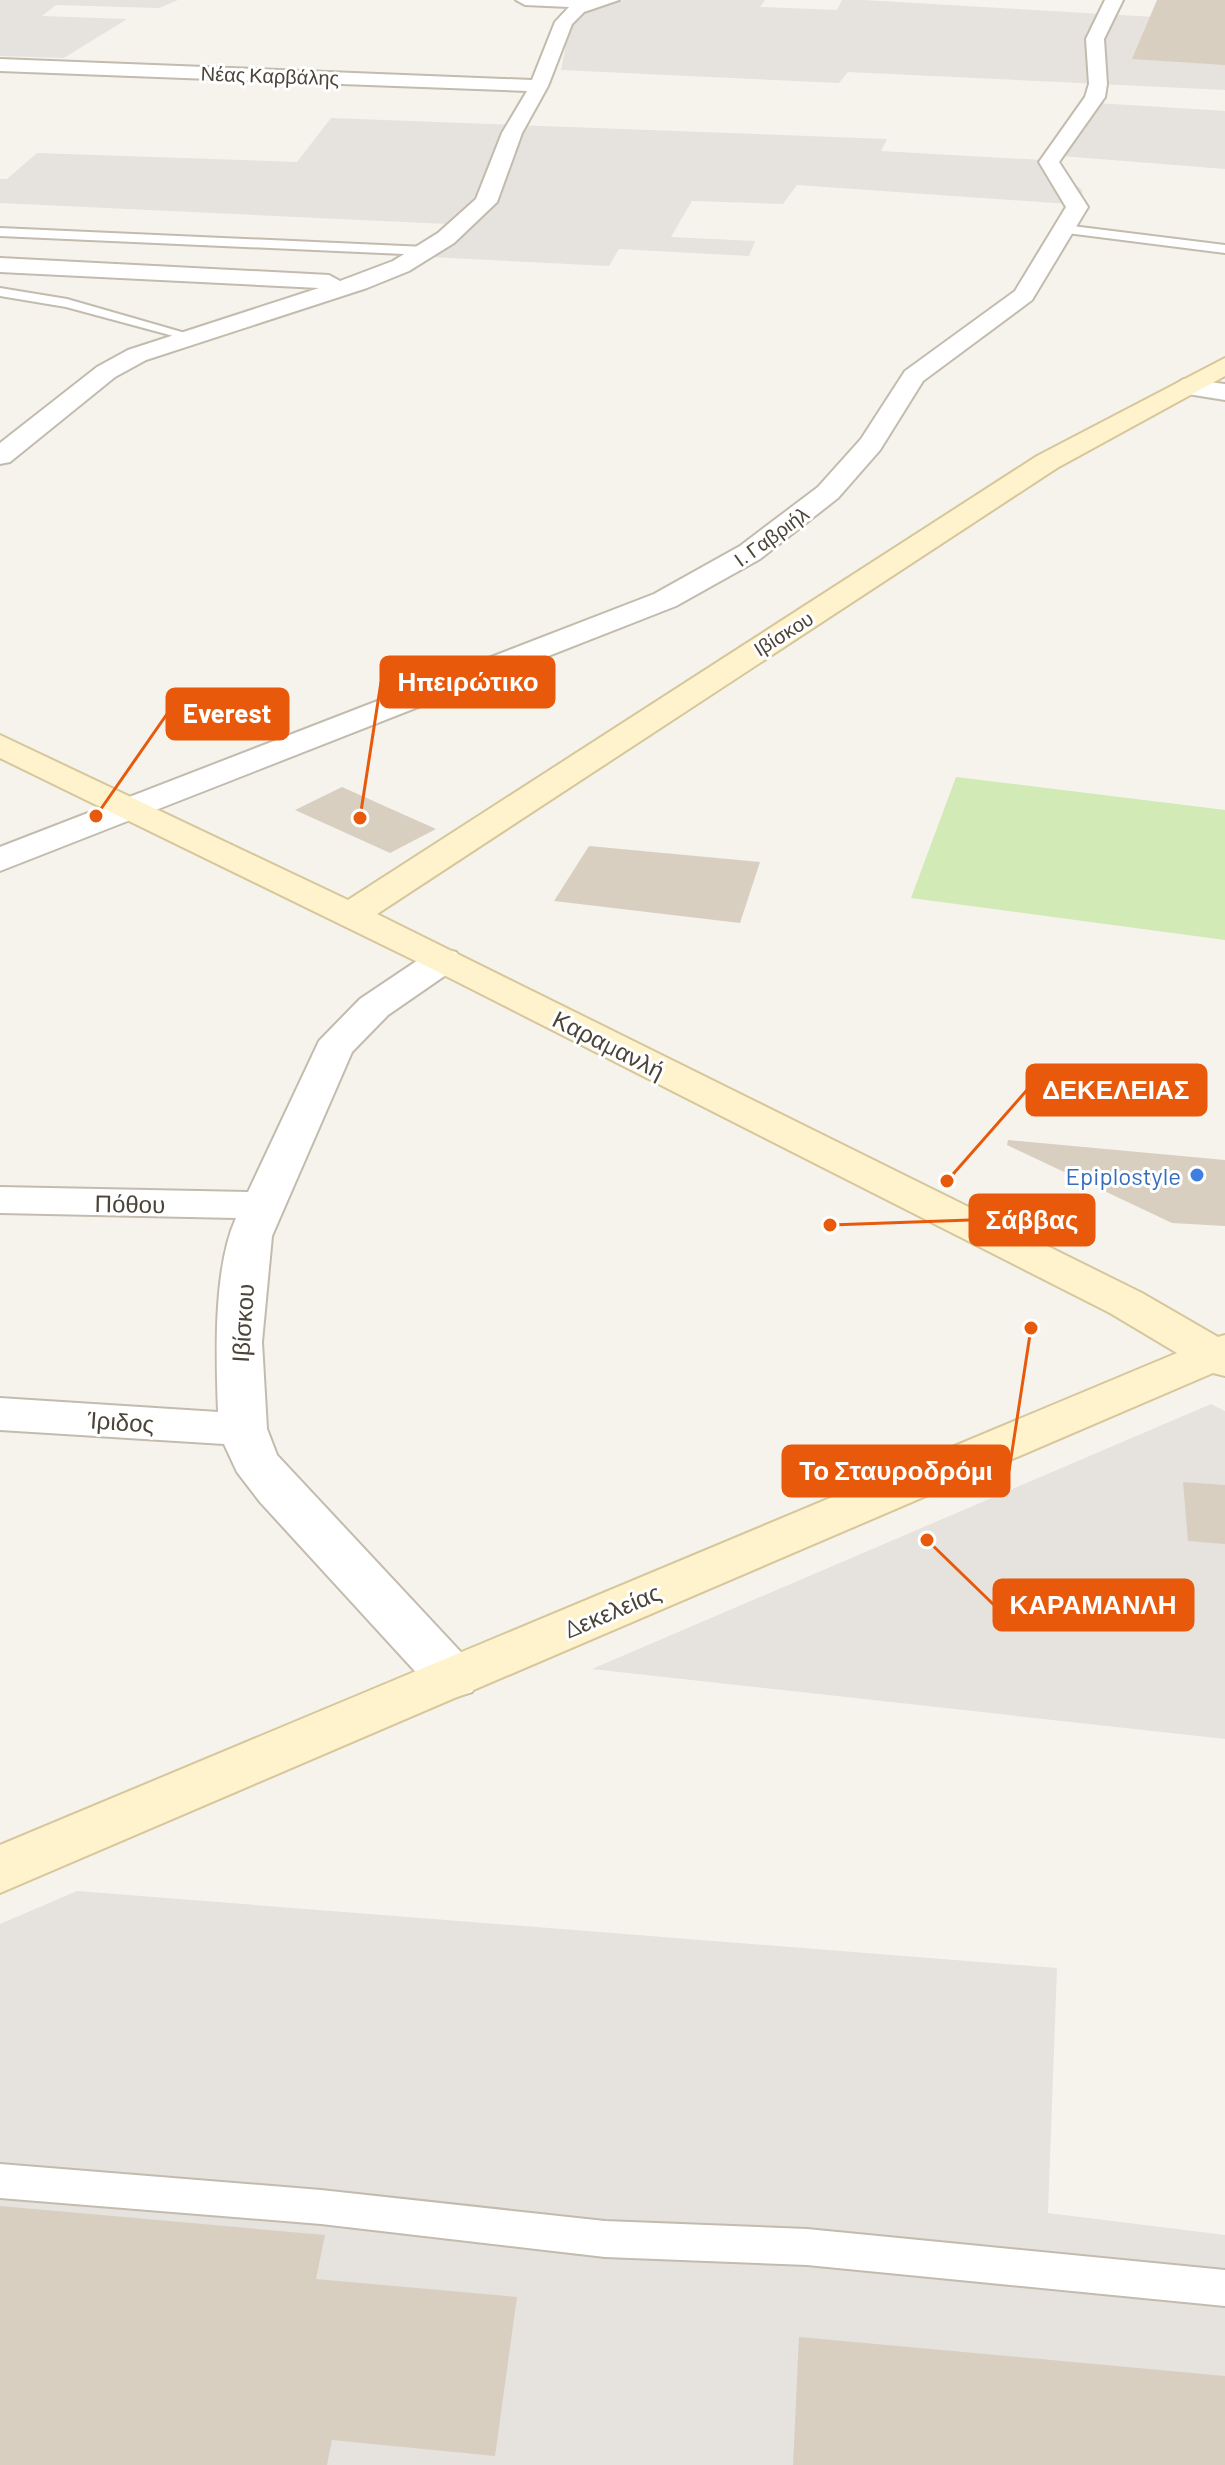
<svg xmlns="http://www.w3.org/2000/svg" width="1225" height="2465" font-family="Barlow,sans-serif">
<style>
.industrial{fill:#e6e2dd}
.green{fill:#d2eab5}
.building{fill:#d8cfc1}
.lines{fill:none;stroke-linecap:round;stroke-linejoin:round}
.lane-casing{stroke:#c2bbae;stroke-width:4}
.street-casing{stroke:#c2bbae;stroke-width:4}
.secondary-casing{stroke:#d6c79b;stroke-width:4}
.lane{fill:#fff;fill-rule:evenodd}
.street{fill:#fff;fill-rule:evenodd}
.secondary{fill:#fff3cd;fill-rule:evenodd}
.shop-dot{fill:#3f7fe0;stroke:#fff;stroke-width:3}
.labels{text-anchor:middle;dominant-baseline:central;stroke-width:6;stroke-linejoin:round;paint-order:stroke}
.far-street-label{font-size:20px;fill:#4b4439;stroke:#fff}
.street-label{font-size:24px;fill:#4b4439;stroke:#fff}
.shop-label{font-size:24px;fill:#366cbe;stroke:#fff;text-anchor:end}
.leader{fill:none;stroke:#e8590c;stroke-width:3}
.callout-dot{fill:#e8590c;stroke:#fff;stroke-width:3}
.callout{fill:#e8590c;stroke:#e8590c;stroke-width:3}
.callout-label{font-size:26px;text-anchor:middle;font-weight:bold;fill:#fff}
</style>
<rect width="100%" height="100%" fill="#f6f3ec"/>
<!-- industrial -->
<path class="industrial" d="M 0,0 L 178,0 L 159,8 L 56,5 L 42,16 L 127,19 L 64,58 L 0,56 Z
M 624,0 L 765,0 L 760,7 L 837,10 L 842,0 L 863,0 L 1225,21 L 1225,90 L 848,72 L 839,83 L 561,70 L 570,25 L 584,9 Z
M 1096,103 L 1225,111 L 1225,169 L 1061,156 Z
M 331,118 L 887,139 L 881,151 L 1060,161 L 1061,171 L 1082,190 L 1083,205 L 797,185 L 783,204 L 692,201 L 671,237 L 755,241 L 749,256 L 619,249 L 609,266 L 409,256 L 447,224 L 0,203 L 0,179 L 7,179 L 37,153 L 297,162 Z
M 1211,1404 L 1225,1411 L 1225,1739 L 592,1669 Z
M 77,1891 L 1057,1968 L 1048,2213 L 1225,2235 L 1225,2465 L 0,2465 L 0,1924 Z"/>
<!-- green -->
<path class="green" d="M 956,777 L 1225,810 L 1225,940 L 911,898 Z"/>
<!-- building -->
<path class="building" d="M 1157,0 L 1225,0 L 1225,65 L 1132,59 Z
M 342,787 L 436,829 L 390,853 L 295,810 Z
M 589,846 L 760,862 L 740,923 L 554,901 Z
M 1008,1140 L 1225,1160 L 1225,1226 L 1172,1223 L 1007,1145 Z
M 1183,1482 L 1225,1485 L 1225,1544 L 1188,1541 Z
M 0,2206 L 325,2235 L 316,2279 L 517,2297 L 495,2456 L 332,2440 L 327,2465 L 0,2465 Z
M 799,2337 L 1225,2376 L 1225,2465 L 793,2465 Z"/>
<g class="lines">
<defs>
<path id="lane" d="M 1064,225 L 1225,245 L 1225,253 L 1059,232 L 1057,229 Z
M 0,228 L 426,247 L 433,251 L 426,255 L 0,236 Z
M 0,288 L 67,299 L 199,337 L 192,341 L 66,307 L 0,296 Z
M 0,2164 L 321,2190 L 605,2221 L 807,2229 L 1225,2270 L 1225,2306 L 807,2265 L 605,2257 L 321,2224 L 0,2198 Z"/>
<path id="street" d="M 516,0 L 619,0 L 584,12 L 572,24 L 548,86 L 522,133 L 497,202 L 454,243 L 409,271 L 367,288 L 146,360 L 115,377 L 10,462 L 0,464 L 0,443 L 97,367 L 128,350 L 319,288 L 0,272 L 0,258 L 329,275 L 340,281 L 393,261 L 438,233 L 476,199 L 502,133 L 527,91 L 0,71 L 0,59 L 532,80 L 555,22 L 569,7 L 525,5 Z
M 1105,0 L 1123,0 L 1104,39 L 1107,84 L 1105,97 L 1059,162 L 1088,207 L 1032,300 L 923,381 L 880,450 L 838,498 L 760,559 L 676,606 L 0,871 L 0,847 L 654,594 L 740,546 L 818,487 L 861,439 L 905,371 L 1015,291 L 1066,207 L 1039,162 L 1085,97 L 1089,84 L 1086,39 Z
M 1184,379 L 1225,384 L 1225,400 L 1175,392 L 1171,387 Z
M 443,949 L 456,952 L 462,960 L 456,968 L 388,1015 L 352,1052 L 272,1236 L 262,1342 L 267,1429 L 277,1455 L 472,1664 L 480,1678 L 472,1692 L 453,1698 L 434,1692 L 260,1502 L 237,1472 L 224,1444 L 0,1430 L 0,1398 L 218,1412 C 216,1355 213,1269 236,1218 L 0,1213 L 0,1187 L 248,1192 L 319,1041 L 360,999 L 430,952 Z"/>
<path id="secondary" d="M 1225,358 L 1225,376 L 1057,468 L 377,914 L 1142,1293 L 1218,1337 L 1225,1335 L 1225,1376 L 1213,1373 L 0,1893 L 0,1845 L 1177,1353 L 1110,1313 L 430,968 L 0,758 L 0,735 L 348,900 L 1037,456 Z"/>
</defs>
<!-- lane casing -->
<use href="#lane" class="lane-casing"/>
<!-- street casing -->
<use href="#street" class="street-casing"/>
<!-- secondary casing -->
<use href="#secondary" class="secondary-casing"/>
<!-- lane -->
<use href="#lane" class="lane"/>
<!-- street -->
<use href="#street" class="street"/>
<!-- secondary -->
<use href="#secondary" class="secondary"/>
</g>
<!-- markers -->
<circle class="shop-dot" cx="1197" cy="1175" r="8"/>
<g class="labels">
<!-- far-street labels -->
<g class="far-street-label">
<text transform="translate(270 75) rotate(2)">Νέας Καρβάλης</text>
<text transform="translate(771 536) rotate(-36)">Ι. Γαβριήλ</text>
<text transform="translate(783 633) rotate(-32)">Ιβίσκου</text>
</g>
<!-- street labels -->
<g class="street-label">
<text transform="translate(609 1044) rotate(27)">Καραμανλή</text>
<text transform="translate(130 1203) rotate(1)">Πόθου</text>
<text transform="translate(242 1323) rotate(-86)">Ιβίσκου</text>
<text transform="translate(121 1421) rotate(4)">Ίριδος</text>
<text transform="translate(612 1610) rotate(-23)">Δεκελείας</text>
</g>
<!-- shop labels -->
<g class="shop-label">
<text x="1181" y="1175">Epiplostyle</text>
</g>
</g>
<!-- callouts -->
<path class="leader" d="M360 818L381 682M96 816L167 714M947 1181L1027 1090M830 1225L970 1220M1031 1328L1009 1471M927 1540L994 1605"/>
<g class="callout-dot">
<circle cx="360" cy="818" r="8"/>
<circle cx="96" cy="816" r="8"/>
<circle cx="947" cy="1181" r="8"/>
<circle cx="830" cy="1225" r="8"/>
<circle cx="1031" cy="1328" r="8"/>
<circle cx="927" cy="1540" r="8"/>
</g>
<g class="callout">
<rect x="381" y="657" width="173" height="50" rx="8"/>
<rect x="167" y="689" width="121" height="50" rx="8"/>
<rect x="1027" y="1065" width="179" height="50" rx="8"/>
<rect x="970" y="1195" width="124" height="50" rx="8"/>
<rect x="783" y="1446" width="226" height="50" rx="8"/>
<rect x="994" y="1580" width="199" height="50" rx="8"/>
</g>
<g class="callout-label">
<text x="468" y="691">Ηπειρώτικο</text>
<text x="227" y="723">Everest</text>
<text x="1116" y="1099">ΔΕΚΕΛΕΙΑΣ</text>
<text x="1032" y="1229">Σάββας</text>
<text x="896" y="1480">Το Σταυροδρόμι</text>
<text x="1093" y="1614">ΚΑΡΑΜΑΝΛΗ</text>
</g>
</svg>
